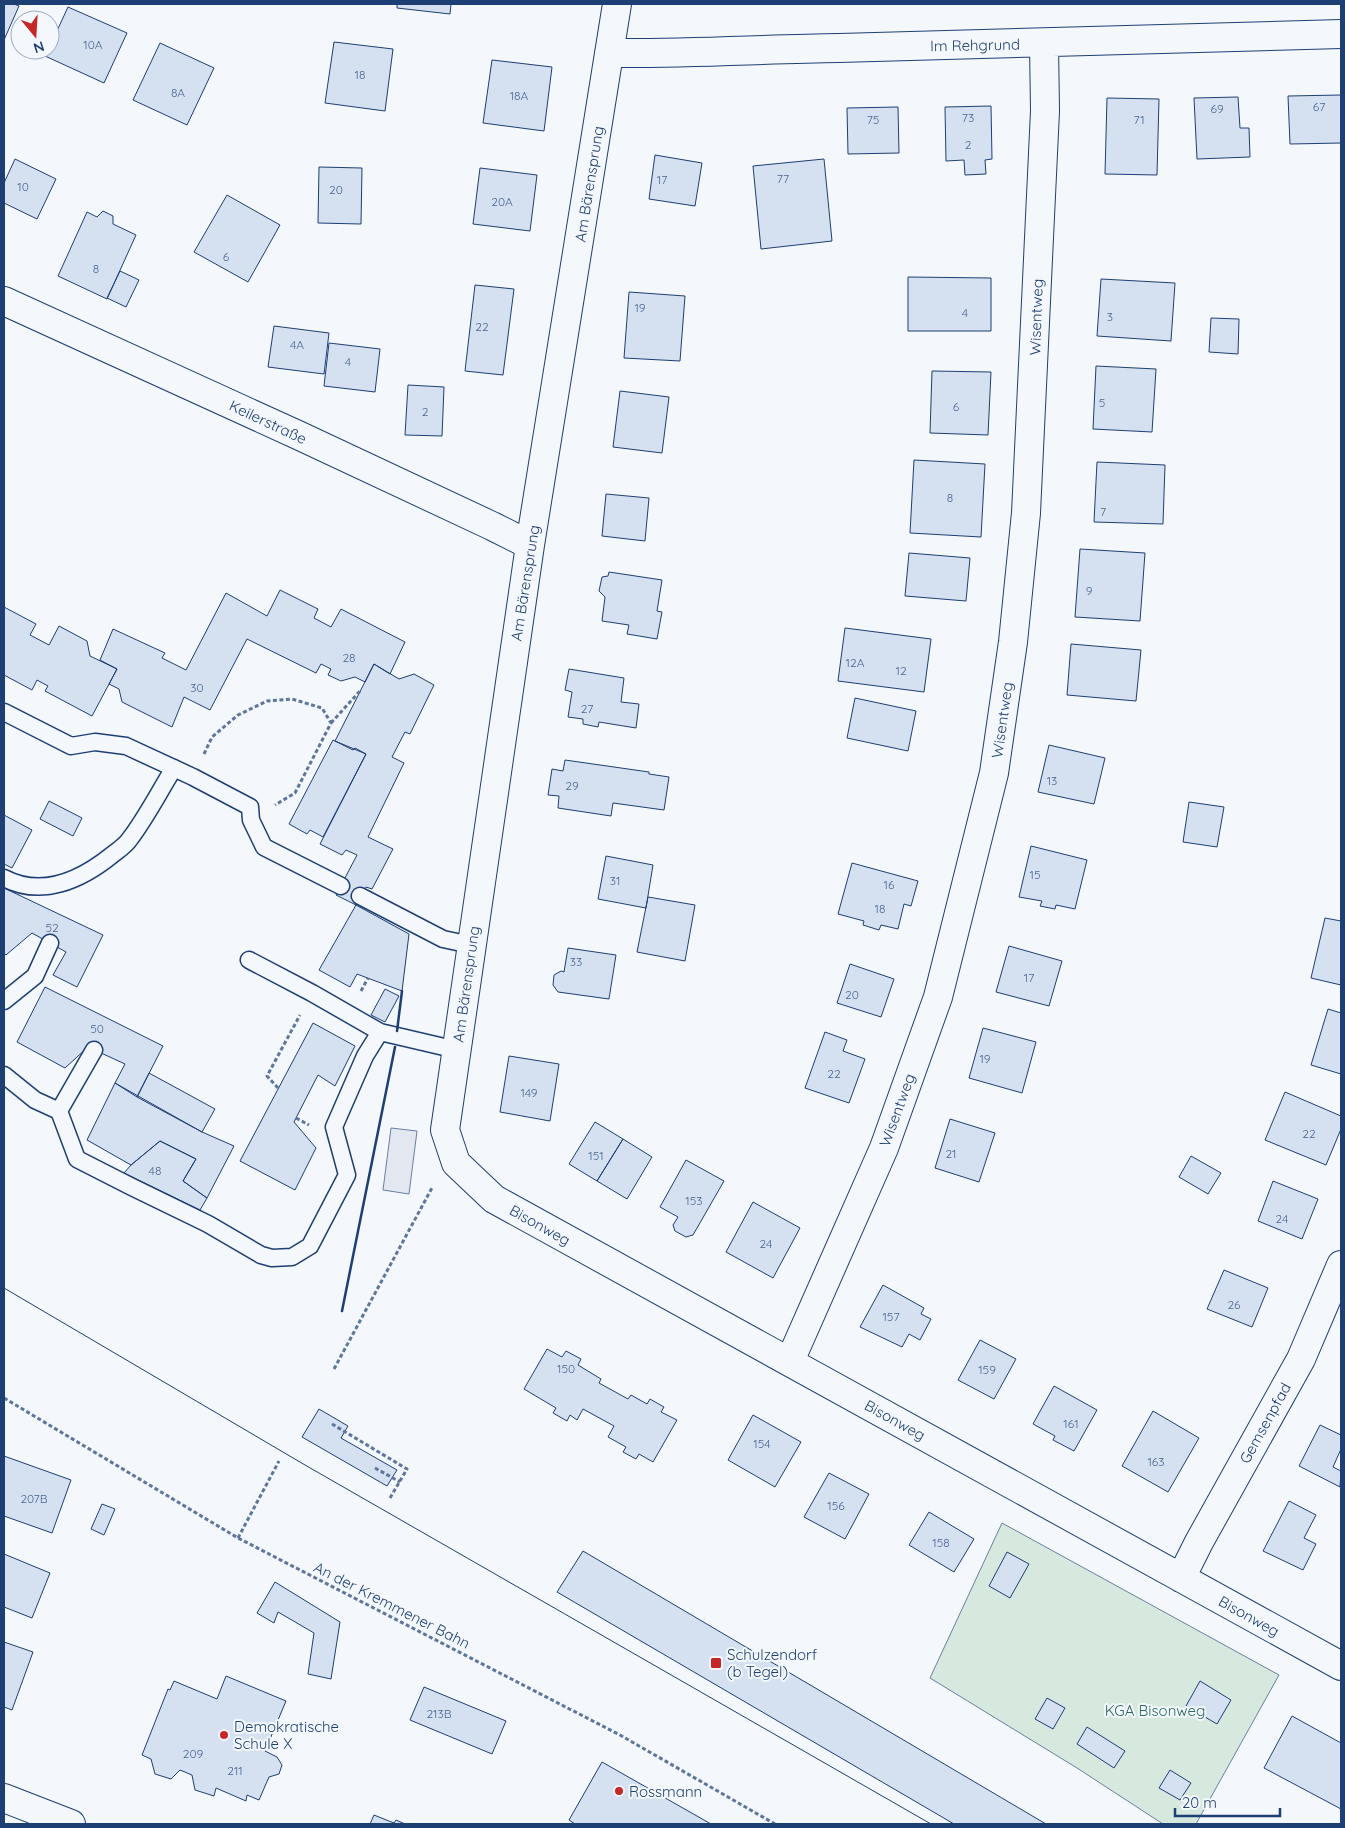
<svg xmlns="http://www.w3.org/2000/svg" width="1345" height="1828" font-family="Quicksand,sans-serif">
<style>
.green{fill:#d7e8df;stroke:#687fa3}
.parking{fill:#e3e8f0;stroke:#687fa3}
.building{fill:#d5e0f0;stroke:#1d3f73}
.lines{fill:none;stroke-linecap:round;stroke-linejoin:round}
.service-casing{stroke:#1d3f73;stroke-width:19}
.minor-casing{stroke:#1d3f73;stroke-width:30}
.tertiary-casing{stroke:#1d3f73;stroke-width:30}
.path{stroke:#5e769c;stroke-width:3;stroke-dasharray:4 2.5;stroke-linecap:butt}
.service{stroke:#f4f7fb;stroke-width:16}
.minor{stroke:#f4f7fb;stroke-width:28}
.tertiary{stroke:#f4f7fb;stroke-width:28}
.tram{stroke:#1d3f73;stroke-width:1}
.wall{stroke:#1d3f73;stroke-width:2.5}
.poi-dot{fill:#c62828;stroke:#f4f7fb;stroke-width:2}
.labels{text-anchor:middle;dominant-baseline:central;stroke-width:4;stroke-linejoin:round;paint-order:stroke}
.number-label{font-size:12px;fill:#4b6792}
.street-label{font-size:15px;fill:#1d3f73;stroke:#f4f7fb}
.poi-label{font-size:15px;fill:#1d3f73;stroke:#f4f7fb;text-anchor:start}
.park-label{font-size:15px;fill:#2c6c60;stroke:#f4f7fb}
</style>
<rect width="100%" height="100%" fill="#f4f7fb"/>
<!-- green -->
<path class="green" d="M 1002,1523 L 1279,1675 L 1196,1824 L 1163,1824 L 1077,1768 L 930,1678 Z"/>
<!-- parking -->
<path class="parking" d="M 391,1128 L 417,1131 L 409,1194 L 383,1190 Z"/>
<!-- building -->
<path class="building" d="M 4,4 L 14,4 L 19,6 L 4,40 Z
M 397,4 L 451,4 L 450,14 L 397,8 Z
M 68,7 L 127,33 L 104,83 L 45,56 L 48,50 L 50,50 L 50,46 Z
M 334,42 L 393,49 L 385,111 L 325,103 Z
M 160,43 L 214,68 L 187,125 L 133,100 Z
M 492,60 L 552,67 L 544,131 L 483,123 Z
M 1341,95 L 1341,143 L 1290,144 L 1288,96 Z
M 1238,97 L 1240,128 L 1249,128 L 1250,157 L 1197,159 L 1194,98 Z
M 1107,98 L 1159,99 L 1157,175 L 1105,174 Z
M 991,106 L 992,159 L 985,160 L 986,174 L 965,175 L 964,160 L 946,161 L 945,107 Z
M 898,107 L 899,153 L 848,154 L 847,108 Z
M 655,155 L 702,163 L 695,206 L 649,199 Z
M 15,159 L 56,179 L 37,219 L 4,203 L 4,183 Z
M 824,159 L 832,241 L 761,249 L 753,166 Z
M 319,167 L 362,168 L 361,224 L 318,223 Z
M 480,168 L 537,175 L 530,231 L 473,224 Z
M 227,195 L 280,225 L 248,282 L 194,252 Z
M 103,211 L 113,216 L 113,224 L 136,235 L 107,299 L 58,276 L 87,212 L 97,217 Z
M 120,271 L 139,280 L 126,307 L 107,298 Z
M 908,277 L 991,278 L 991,331 L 908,331 Z
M 1101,279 L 1175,283 L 1171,341 L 1097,336 Z
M 475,285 L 514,289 L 503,375 L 465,371 Z
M 629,292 L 685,296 L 680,361 L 624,358 Z
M 1211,318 L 1239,319 L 1238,354 L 1209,352 Z
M 274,326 L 329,333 L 324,374 L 268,367 Z
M 329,343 L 380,349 L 375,392 L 324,386 Z
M 1096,366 L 1156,369 L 1152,432 L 1093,429 Z
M 932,371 L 991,372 L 988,435 L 930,433 Z
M 408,385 L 444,387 L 442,436 L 405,435 Z
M 620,391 L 669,397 L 662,453 L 613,447 Z
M 914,460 L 985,464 L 981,537 L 910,533 Z
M 1097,462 L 1165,465 L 1163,524 L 1094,522 Z
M 606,494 L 649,498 L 645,541 L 602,536 Z
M 1080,549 L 1145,553 L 1140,621 L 1075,617 Z
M 909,553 L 970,558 L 966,601 L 905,596 Z
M 609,572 L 662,580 L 657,611 L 662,612 L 657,639 L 627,634 L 629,625 L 602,621 L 605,597 L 599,591 L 602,577 L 608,576 Z
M 280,590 L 318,609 L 314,618 L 331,627 L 341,609 L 405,642 L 390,674 L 374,664 L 365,682 L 355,677 L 341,681 L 328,675 L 331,669 L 321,664 L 316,673 L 247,639 L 210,710 L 184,697 L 172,727 L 122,702 L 119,689 L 109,684 L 117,669 L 100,660 L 113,629 L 165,653 L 162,658 L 186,670 L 226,593 L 267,616 Z
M 4,607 L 36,624 L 30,635 L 49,645 L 59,626 L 87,641 L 90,656 L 117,669 L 92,716 L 45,691 L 48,686 L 37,680 L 32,690 L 4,675 Z
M 845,628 L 931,639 L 924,692 L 838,681 Z
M 1071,644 L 1141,650 L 1136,701 L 1067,695 Z
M 374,664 L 399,679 L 414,674 L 434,685 L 410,734 L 405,732 L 392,757 L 404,763 L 368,837 L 393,849 L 372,889 L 366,887 L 356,905 L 336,895 L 357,855 L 346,850 L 342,855 L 320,844 L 366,754 L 335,741 Z
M 569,669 L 624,678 L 621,702 L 639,704 L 636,728 L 599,722 L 598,727 L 583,724 L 583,719 L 568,717 L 572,692 L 565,690 Z
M 855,698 L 916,711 L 908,751 L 847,738 Z
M 333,740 L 353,750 L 355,748 L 366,754 L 323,837 L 310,830 L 307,834 L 289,824 Z
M 1049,745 L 1105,758 L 1094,804 L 1038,792 Z
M 565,760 L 649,772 L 649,774 L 669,777 L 664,810 L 613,803 L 611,816 L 558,808 L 559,796 L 548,795 L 552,769 L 563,771 Z
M 49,801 L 82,818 L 73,836 L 40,819 Z
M 1189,802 L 1224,807 L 1217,847 L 1183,842 Z
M 4,815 L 32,830 L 12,868 L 4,864 Z
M 1031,846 L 1087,860 L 1075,909 L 1056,905 L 1055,909 L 1040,906 L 1042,901 L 1019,897 Z
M 606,856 L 653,865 L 646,908 L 598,899 Z
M 852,863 L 918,881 L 911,906 L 904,904 L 898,929 L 881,925 L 879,930 L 863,925 L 864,921 L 838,914 Z
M 4,888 L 103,935 L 77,987 L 53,975 L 66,952 L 32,933 L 6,955 L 4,953 Z
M 648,897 L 695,905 L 685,961 L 637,952 Z
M 356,905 L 409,934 L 402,991 L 357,974 L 350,987 L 319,970 Z
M 1325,918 L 1341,921 L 1341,985 L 1311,978 Z
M 1009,946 L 1062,961 L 1049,1006 L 996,992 Z
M 568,948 L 616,955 L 609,999 L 558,992 L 553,985 L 554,975 L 561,971 L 564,972 Z
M 850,964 L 894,979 L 881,1017 L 837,1003 Z
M 45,987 L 163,1046 L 137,1097 L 115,1083 L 125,1064 L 88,1047 L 65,1068 L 17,1042 Z
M 385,989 L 399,996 L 385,1022 L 371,1015 Z
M 1328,1009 L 1341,1013 L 1341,1074 L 1311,1065 Z
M 313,1023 L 355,1046 L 335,1086 L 318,1075 L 296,1118 L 294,1122 L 316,1148 L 295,1190 L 240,1161 Z
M 983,1028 L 1036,1042 L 1022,1093 L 969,1078 Z
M 825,1032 L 847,1040 L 843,1051 L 865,1059 L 849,1103 L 805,1088 Z
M 509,1056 L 559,1064 L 550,1121 L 500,1112 Z
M 149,1073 L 215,1109 L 202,1132 L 137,1097 Z
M 115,1083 L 202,1132 L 234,1146 L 207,1198 L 183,1181 L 196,1159 L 160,1141 L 131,1165 L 87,1140 Z
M 1285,1092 L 1341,1116 L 1341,1129 L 1326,1165 L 1265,1140 Z
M 950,1119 L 995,1133 L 979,1182 L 935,1168 Z
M 595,1122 L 623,1139 L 597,1181 L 569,1164 Z
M 623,1139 L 652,1157 L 627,1199 L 597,1181 Z
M 160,1141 L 196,1159 L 183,1181 L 207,1198 L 200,1210 L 124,1173 L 131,1165 Z
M 1191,1156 L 1221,1173 L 1208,1194 L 1179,1177 Z
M 686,1160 L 724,1181 L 693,1235 L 686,1237 L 675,1231 L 673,1225 L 678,1217 L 660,1207 Z
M 1273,1181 L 1318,1199 L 1302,1239 L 1258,1221 Z
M 753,1202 L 800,1228 L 773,1278 L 726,1252 Z
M 1224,1270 L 1268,1288 L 1252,1327 L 1207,1309 Z
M 883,1285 L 924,1308 L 921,1314 L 931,1319 L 920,1340 L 909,1334 L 902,1347 L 860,1327 Z
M 980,1340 L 1016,1359 L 994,1399 L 958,1380 Z
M 547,1349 L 562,1357 L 566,1351 L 581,1359 L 578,1365 L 601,1379 L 599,1383 L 628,1399 L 631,1395 L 647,1404 L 650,1399 L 664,1407 L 661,1412 L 677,1420 L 653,1462 L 639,1454 L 636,1459 L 623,1452 L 626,1447 L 608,1437 L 614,1426 L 583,1409 L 577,1420 L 570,1415 L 567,1421 L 553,1413 L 556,1408 L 524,1389 Z
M 1054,1386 L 1097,1410 L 1074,1451 L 1053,1440 L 1055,1436 L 1033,1424 Z
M 319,1409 L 348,1426 L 341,1438 L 397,1470 L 387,1486 L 302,1437 Z
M 1153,1411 L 1199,1438 L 1168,1492 L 1122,1466 Z
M 753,1415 L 801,1442 L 775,1487 L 728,1460 Z
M 1320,1425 L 1341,1435 L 1341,1449 L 1333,1467 L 1341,1471 L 1340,1487 L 1299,1466 Z
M 4,1456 L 71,1480 L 52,1533 L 4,1516 Z
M 829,1473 L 869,1494 L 845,1539 L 804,1517 Z
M 1289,1501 L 1316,1515 L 1304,1538 L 1316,1544 L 1303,1570 L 1263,1551 Z
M 102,1504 L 115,1509 L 104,1535 L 91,1529 Z
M 929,1512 L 974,1539 L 954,1572 L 909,1545 Z
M 583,1551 L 1046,1824 L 954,1824 L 557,1592 Z
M 1007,1552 L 1029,1564 L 1010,1598 L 989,1586 Z
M 4,1554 L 50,1573 L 32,1618 L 4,1607 Z
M 275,1582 L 340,1622 L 331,1679 L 308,1674 L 314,1633 L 278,1612 L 274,1623 L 257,1613 Z
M 4,1642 L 33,1652 L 12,1710 L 4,1707 Z
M 226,1676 L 286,1701 L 265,1751 L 277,1757 L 282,1765 L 279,1774 L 269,1777 L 259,1800 L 247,1795 L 246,1801 L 216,1788 L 214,1796 L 195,1790 L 192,1775 L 180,1770 L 171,1779 L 155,1774 L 151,1759 L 142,1755 L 168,1689 L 170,1690 L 174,1681 L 217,1699 Z
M 1200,1681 L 1231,1700 L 1217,1724 L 1186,1706 Z
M 424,1687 L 506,1721 L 492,1754 L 410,1720 Z
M 1047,1698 L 1065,1708 L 1053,1729 L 1035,1719 Z
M 1292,1716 L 1341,1743 L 1341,1809 L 1264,1768 Z
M 1087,1727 L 1125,1751 L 1114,1768 L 1077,1744 Z
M 602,1762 L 711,1824 L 575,1824 L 569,1820 Z
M 1170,1770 L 1191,1783 L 1180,1800 L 1159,1788 Z
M 374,1815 L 394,1823 L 396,1820 L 405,1824 L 370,1824 Z"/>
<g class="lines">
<defs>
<path id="service" d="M 4,712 L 71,746 L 95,742 L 126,746 L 193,777 L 250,807 L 251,820 L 264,847 L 341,886
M 4,878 C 42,898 81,880 112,855 C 118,850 125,846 129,840 C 146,818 159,792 174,768
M 360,896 L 443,939 L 471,945
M 249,960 L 312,993 L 380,1032 L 457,1050
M 4,1001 L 35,976 L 50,943
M 4,1075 L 35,1100 L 59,1111 L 94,1050
M 59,1111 L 77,1159 L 132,1187 L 208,1224 L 261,1255 L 272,1258 L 292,1257 L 310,1246 L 347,1175 L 334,1127 L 365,1056 L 380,1032"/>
<path id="minor" d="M 617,4 L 530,545 L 445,1130 L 456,1163 L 494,1199 L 1341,1666
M 609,53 C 686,54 763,49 839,48 C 1007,44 1174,38 1341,34
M 4,301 L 300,436 L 492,526 L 530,545
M 790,1361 L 884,1148 L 938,997 L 994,773 L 1013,642 L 1026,513 L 1045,111 L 1044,44
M 1181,1578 L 1199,1542 L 1301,1359 L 1341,1265"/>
<path id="tertiary" d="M 4,1798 L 71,1824"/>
</defs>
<!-- service casing -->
<use href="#service" class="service-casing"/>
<!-- minor casing -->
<use href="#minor" class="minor-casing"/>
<!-- tertiary casing -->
<use href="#tertiary" class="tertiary-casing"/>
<!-- path -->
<path class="path" d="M 331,723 L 360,691
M 204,754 L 212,737 L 238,715 L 267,701 L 292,699 L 322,708 L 331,723 L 295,793 L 275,805
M 361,991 L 368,978
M 278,1088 L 267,1076 L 300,1015
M 296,1118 L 309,1125
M 334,1369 L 433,1186
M 4,1398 L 238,1538 L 620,1735 L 775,1824
M 332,1424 L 407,1469 L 390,1498
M 375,1468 L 400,1482
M 238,1538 L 279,1461"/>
<!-- service -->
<use href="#service" class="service"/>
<!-- minor -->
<use href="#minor" class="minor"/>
<!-- tertiary -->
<use href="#tertiary" class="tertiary"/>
<!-- tram -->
<path class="tram" d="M 4,1288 L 305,1465 L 931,1824"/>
<!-- wall -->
<path class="wall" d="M 397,1031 L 402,991
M 342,1311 L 395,1047"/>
</g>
<!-- markers -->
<g class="poi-dot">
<rect x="710" y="1657" width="12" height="12" rx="2.5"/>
<circle cx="224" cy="1735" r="5"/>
<circle cx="619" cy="1791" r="5"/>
</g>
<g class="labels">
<!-- number labels -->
<g class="number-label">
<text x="93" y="44">10A</text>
<text x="360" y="74">18</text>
<text x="178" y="92">8A</text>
<text x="519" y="95">18A</text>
<text x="1319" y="106">67</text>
<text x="1217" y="108">69</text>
<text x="968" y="117">73</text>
<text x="873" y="119">75</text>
<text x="1139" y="119">71</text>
<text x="968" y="144">2</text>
<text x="783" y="178">77</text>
<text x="662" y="179">17</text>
<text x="23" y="186">10</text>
<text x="336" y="189">20</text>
<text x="502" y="201">20A</text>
<text x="226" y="256">6</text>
<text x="96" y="268">8</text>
<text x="640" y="307">19</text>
<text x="965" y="312">4</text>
<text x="1110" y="316">3</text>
<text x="482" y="326">22</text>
<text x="297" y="344">4A</text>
<text x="348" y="361">4</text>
<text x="1102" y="402">5</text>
<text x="956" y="406">6</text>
<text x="425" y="411">2</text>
<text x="950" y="497">8</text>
<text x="1103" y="511">7</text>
<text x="1089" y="590">9</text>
<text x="349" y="657">28</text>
<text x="855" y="662">12A</text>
<text x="901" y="670">12</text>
<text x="197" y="687">30</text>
<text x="587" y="708">27</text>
<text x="1052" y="780">13</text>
<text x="572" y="785">29</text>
<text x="1035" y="874">15</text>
<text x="615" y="880">31</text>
<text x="889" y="884">16</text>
<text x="880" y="908">18</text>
<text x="52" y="927">52</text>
<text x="576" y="961">33</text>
<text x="1029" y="977">17</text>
<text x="852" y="994">20</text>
<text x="97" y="1028">50</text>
<text x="985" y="1058">19</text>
<text x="834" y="1073">22</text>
<text x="529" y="1092">149</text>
<text x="1309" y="1133">22</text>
<text x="951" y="1153">21</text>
<text x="596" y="1155">151</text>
<text x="155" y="1170">48</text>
<text x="694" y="1200">153</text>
<text x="1282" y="1218">24</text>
<text x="766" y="1243">24</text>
<text x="1234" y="1304">26</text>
<text x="891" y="1316">157</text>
<text x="566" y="1368">150</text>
<text x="987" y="1369">159</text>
<text x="1071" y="1423">161</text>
<text x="762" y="1443">154</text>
<text x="1156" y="1461">163</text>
<text x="34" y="1498">207B</text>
<text x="836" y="1505">156</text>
<text x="941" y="1542">158</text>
<text x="439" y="1713">213B</text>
<text x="193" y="1753">209</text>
<text x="235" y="1770">211</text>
</g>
<!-- street labels -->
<g class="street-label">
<text transform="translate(975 45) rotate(-1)">Im Rehgrund</text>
<text transform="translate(589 184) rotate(-81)">Am Bärensprung</text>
<text transform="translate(1036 317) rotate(-88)">Wisentweg</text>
<text transform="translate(268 422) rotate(25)">Keilerstraße</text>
<text transform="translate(525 583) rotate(-81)">Am Bärensprung</text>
<text transform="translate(1002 720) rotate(-82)">Wisentweg</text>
<text transform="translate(466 984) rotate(-82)">Am Bärensprung</text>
<text transform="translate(897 1110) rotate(-70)">Wisentweg</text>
<text transform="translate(540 1225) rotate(29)">Bisonweg</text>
<text transform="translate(895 1420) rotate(29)">Bisonweg</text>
<text transform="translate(1265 1423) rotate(-61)">Gemsenpfad</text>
<text transform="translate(392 1605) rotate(27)">An der Kremmener Bahn</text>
<text transform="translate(1249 1616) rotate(29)">Bisonweg</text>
</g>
<!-- poi labels -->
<g class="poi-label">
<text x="727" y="1654">Schulzendorf<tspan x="727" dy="17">(b Tegel)</tspan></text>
<text x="234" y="1726">Demokratische<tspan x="234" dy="17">Schule X</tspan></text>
<text x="629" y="1791">Rossmann</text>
</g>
<!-- park labels -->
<g class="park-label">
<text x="1155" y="1710">KGA Bisonweg</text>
</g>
</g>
<!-- border -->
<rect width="1345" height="1828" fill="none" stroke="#1d3f73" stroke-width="10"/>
<!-- north arrow -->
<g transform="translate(35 35) rotate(162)"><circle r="24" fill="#f4f7fb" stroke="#9eadc5"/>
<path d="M0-4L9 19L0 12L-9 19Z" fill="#c62828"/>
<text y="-8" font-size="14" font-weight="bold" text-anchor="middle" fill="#1d3f73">N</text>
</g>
<!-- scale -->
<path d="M1175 1808v8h105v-8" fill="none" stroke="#1d3f73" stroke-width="2.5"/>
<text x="1182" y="1808" font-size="15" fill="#1d3f73" stroke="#f4f7fb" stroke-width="4" paint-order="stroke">20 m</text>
</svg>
